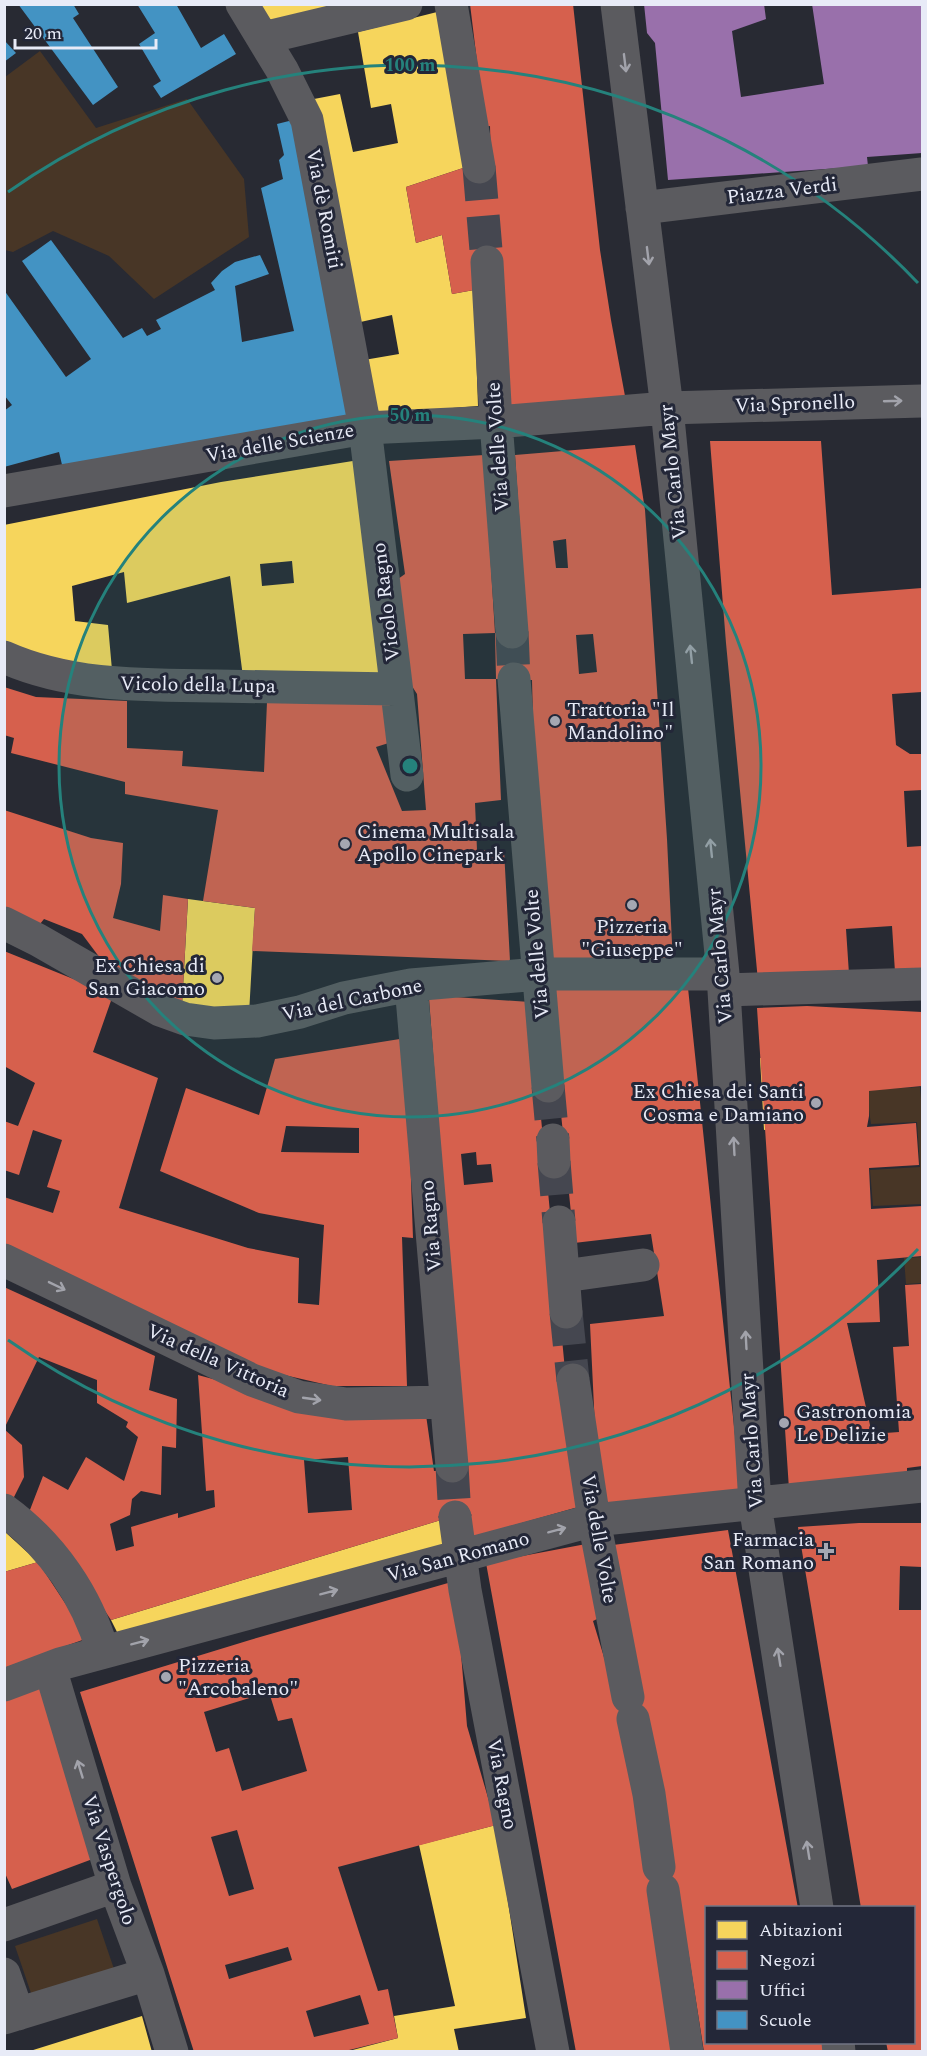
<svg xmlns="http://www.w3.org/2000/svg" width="927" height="2056" font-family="Spectral,serif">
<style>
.green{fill:#483626}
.homes{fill:#f6d55c;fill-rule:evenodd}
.shops{fill:#d6604d;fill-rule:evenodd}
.offices{fill:#9970ab}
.schools{fill:#4393c3}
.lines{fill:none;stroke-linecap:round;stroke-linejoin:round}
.street-tunnel{stroke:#454750;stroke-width:33;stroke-dasharray:33 16;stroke-linecap:butt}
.street{stroke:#5b5b5f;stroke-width:33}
.oneway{stroke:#a2a3ab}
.ring{fill:none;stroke:#25827c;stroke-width:3}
.poi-dot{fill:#a5a7b2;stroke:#232738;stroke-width:2}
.labels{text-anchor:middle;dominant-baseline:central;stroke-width:6;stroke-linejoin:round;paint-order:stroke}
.street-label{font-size:20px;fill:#e8ebf7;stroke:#232738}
.poi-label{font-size:20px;fill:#e8ebf7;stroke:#232738;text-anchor:start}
.centre{fill:#25827c;stroke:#232738;stroke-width:3}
.ring-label{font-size:18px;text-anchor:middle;font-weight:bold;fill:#25827c;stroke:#232738;stroke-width:6;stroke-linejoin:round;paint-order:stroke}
</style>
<rect width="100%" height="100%" fill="#282a33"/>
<!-- green -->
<path class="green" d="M 40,51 L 96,128 L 187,99 L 244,179 L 249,237 L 154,299 L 109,256 L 53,231 L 13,252 L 5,250 L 5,77 Z
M 920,1087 L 921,1099 L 922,1100 L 922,1204 L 873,1206 L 870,1170 L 920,1167 L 917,1122 L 871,1124 L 866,1090 Z
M 922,1257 L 922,1283 L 906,1284 L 904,1258 Z
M 97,1919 L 114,1969 L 32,1996 L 15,1946 Z"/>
<!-- homes -->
<path class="homes" d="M 260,4 L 358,4 L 268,28 Z
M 441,11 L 463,168 L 406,187 L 416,243 L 442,235 L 452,294 L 474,290 L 478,406 L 376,414 L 364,360 L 399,354 L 392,315 L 356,323 L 314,99 L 340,94 L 353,152 L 398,143 L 391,104 L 371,108 L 358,32 Z
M 359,460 L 383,674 L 243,677 L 230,576 L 127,603 L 124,572 L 72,586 L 75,621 L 108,625 L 112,670 L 4,647 L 4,525 L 221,482 ZM 292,561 L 294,583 L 262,586 L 260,564 Z
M 188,899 L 255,908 L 249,1014 L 182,1005 Z
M 868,1052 L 869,1116 L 764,1130 L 760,1058 Z
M 441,1520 L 446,1553 L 121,1640 L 111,1620 Z
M 4,1531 L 38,1562 L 4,1572 Z
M 496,1825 L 526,2018 L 454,2029 L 459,2052 L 345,2052 L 398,2038 L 394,2016 L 455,2006 L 419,1845 Z
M 142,2016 L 152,2052 L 30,2052 L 30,2051 Z"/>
<!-- shops -->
<path class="shops" d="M 470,4 L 573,4 L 600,250 L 611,320 L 625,396 L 510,411 L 474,290 L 452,294 L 442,235 L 416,243 L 406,187 L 463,168 L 491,166 L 490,126 L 485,127 Z
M 710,441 L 821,441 L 832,595 L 922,588 L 922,692 L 892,694 L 896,745 L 910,754 L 922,754 L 922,790 L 904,791 L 907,847 L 922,846 L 922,969 L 895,972 L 892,926 L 846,929 L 849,974 L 758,981 L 726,643 Z
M 635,445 L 645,510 L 667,839 L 673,964 L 552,963 L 535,796 L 532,680 L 496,679 L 495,633 L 527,631 L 515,455 ZM 566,539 L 568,568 L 556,568 L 553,541 ZM 593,634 L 597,672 L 579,674 L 576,635 Z
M 484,455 L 495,633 L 463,634 L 465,679 L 496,679 L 501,800 L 475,803 L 477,850 L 504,850 L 510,961 L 252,951 L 255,908 L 203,901 L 218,810 L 125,794 L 125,782 L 11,753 L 14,738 L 4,735 L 4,687 L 36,697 L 127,701 L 127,748 L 183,751 L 182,766 L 264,772 L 267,702 L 389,700 L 395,741 L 376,747 L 402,811 L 426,810 L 417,694 L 410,683 L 398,579 L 405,574 L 389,461 Z
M 4,810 L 91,838 L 123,843 L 121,884 L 113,918 L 160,931 L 163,895 L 188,899 L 182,1005 L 100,958 L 82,934 L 44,919 L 40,924 L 4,909 Z
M 4,951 L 113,995 L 93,1052 L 158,1078 L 119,1208 L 248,1248 L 299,1258 L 298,1303 L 319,1305 L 324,1225 L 259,1213 L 160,1171 L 186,1088 L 259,1115 L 275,1059 L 406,1038 L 413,1238 L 402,1237 L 407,1386 L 332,1386 L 267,1371 L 4,1246 L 4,1197 L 53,1213 L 60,1191 L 47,1187 L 62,1140 L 33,1130 L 19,1175 L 4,1170 L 4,1121 L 18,1126 L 35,1083 L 4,1066 ZM 286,1126 L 359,1128 L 359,1153 L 281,1152 Z
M 548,984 L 688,988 L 741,1493 L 599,1511 L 590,1324 L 664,1316 L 651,1234 L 574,1243 Z
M 454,997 L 530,1002 L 578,1507 L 469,1538 L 441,1520 L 111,1620 L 83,1578 L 28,1515 L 43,1476 L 68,1490 L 86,1457 L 124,1481 L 138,1437 L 126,1427 L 128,1422 L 97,1403 L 97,1380 L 39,1357 L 4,1429 L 4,1287 L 155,1356 L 149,1390 L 177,1399 L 176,1448 L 162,1446 L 161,1495 L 141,1491 L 132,1499 L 130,1515 L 110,1524 L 116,1551 L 134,1546 L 131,1527 L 178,1513 L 178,1518 L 215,1507 L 214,1490 L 206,1491 L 198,1375 L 337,1413 L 426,1415 L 434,1471 L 464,1469 L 429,998 ZM 476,1152 L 477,1165 L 491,1164 L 493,1182 L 464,1185 L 461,1154 ZM 348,1457 L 352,1510 L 308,1513 L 304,1460 Z
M 807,1006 L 922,1012 L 922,1086 L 869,1091 L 869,1116 L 867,1127 L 916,1123 L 919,1165 L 869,1168 L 871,1209 L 922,1206 L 922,1256 L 877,1260 L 880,1322 L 847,1323 L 872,1434 L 899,1432 L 893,1347 L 909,1346 L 905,1285 L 922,1284 L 922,1466 L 907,1468 L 907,1475 L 789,1489 L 757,1008 Z
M 4,1429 L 22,1445 L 24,1477 L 13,1499 L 4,1495 Z
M 859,1523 L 922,1523 L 922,1567 L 900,1566 L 899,1610 L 922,1610 L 922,2052 L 888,2052 L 886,2042 L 914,2042 L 914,1908 L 861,1908 L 798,1527 Z
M 728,1530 L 798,1908 L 706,1908 L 706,2042 L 822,2042 L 824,2052 L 704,2052 L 688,1950 L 675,2052 L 576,2052 L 486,1563 L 586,1544 L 601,1617 L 593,1621 L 617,1700 L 613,1545 Z
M 38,1562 L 88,1638 L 4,1668 L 4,1572 Z
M 455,1581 L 467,1726 L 496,1825 L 338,1867 L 378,1991 L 388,1989 L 398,2038 L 341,2052 L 194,2052 L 80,1692 L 250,1640 ZM 269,1692 L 278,1721 L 292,1718 L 307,1771 L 242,1791 L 229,1748 L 216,1752 L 204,1712 ZM 237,1830 L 254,1889 L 229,1896 L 211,1837 ZM 288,1947 L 292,1960 L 229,1979 L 225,1965 ZM 360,1995 L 369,2024 L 314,2037 L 306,2011 Z
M 42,1682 L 98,1857 L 12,1889 L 4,1871 L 4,1696 Z"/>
<!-- offices -->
<path class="offices" d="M 644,4 L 764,4 L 766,19 L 732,31 L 741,97 L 824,84 L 812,4 L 922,4 L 922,153 L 867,157 L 868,166 L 668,180 L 655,43 L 647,33 Z"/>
<!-- schools -->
<path class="schools" d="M 18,4 L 73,4 L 79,14 L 73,18 L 118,87 L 93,105 Z
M 137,4 L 176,4 L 201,48 L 224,34 L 236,54 L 161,98 L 153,86 L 161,81 L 139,44 L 155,33 Z
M 4,40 L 16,53 L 4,62 Z
M 293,120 L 351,416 L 63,469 L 59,452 L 4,467 L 4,411 L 12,405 L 4,395 L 4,290 L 66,377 L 91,359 L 22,261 L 51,240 L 123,338 L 142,328 L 147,336 L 161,329 L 156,320 L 215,290 L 211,283 L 222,271 L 235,262 L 260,255 L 269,274 L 235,286 L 242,342 L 294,331 L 261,188 L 283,179 L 279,160 L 284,155 L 277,124 Z"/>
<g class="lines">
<!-- street-tunnel -->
<path class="street-tunnel" d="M 479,167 L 487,262
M 512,632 L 514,679
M 548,1086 L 553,1140
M 554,1162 L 559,1222
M 566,1312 L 573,1380
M 452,1466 L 455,1517"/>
<!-- street -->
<path class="street" d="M 242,4 L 282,70 L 307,120 L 365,428 L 407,775
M 451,4 L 479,167
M 617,4 L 667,408 L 723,974 L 755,1504 L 817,1908
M 263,38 L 406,4
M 642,208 L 922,174
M 487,262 L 496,422 L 512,632
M 4,491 L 365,428 L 496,422 L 667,408 L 922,401
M 4,657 C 71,687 145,685 217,686 C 277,687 336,688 396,689
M 514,679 L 548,1086
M 4,923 L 38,940 L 160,1010 L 185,1019 L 214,1023 L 257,1021 L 300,1012 L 344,998 L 411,985 L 539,974 L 723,974
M 411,985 L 452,1466
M 725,990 L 922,984
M 553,1140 L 554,1162
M 559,1222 L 566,1312
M 4,1260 L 252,1380 L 299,1397 L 346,1404 L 445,1402
M 564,1276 L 643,1265
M 573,1380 L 594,1520 L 628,1697
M 4,1510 C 52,1545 87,1596 103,1652
M 455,1517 L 465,1590 L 553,2052
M 50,1668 L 115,1886 L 148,1974 L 172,2052
M 4,1685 L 60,1664 L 594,1520 L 922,1486
M 633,1719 L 649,1794 L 659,1867
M 663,1890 L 687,2052
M 4,1925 L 115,1886
M 4,1974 L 18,2014
M 4,2018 L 148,1974
M 838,2042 L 839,2052"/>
</g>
<!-- one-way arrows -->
<defs><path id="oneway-shaft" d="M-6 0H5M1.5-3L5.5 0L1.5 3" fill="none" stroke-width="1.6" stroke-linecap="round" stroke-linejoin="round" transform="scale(1.5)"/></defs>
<g class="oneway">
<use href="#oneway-shaft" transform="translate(625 63) rotate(83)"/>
<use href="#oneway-shaft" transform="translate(648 256) rotate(83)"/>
<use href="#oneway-shaft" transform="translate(893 401) rotate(-2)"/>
<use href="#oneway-shaft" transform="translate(691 654) rotate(-96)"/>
<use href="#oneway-shaft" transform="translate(711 848) rotate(-96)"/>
<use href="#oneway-shaft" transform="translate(734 1146) rotate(-93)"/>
<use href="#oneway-shaft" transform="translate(57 1286) rotate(26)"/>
<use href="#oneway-shaft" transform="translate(746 1340) rotate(-93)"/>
<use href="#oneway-shaft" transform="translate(312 1399) rotate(8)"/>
<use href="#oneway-shaft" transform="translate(557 1530) rotate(-15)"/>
<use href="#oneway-shaft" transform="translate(329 1592) rotate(-15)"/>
<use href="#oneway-shaft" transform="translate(140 1642) rotate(-15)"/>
<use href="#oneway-shaft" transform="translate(779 1657) rotate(-99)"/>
<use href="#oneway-shaft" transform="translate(80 1769) rotate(-107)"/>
<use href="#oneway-shaft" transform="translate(808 1850) rotate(-99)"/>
</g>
<!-- distance rings -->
<circle cx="410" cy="766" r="351" fill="#25827c" fill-opacity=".12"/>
<g class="ring">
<circle cx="410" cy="766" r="351"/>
<path d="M918 1249A701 701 0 0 1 8 1340M8 192A701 701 0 0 1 918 283"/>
</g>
<!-- markers -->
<g class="poi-dot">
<circle cx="555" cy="721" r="6"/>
<circle cx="345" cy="844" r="6"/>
<circle cx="632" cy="905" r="6"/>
<circle cx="217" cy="978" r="6"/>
<circle cx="816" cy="1103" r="6"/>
<circle cx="784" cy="1423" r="6"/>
<path d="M823 1542h6v6h6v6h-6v6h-6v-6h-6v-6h6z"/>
<circle cx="166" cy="1677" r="6"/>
</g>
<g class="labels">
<!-- street labels -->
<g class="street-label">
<text transform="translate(782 191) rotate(-7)">Piazza Verdi</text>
<text transform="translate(324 209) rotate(79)">Via dè Romiti</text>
<text transform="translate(795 404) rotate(-2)">Via Spronello</text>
<text transform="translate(280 443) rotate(-10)">Via delle Scienze</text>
<text transform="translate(498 447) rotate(-94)">Via delle Volte</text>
<text transform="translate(673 472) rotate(-96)">Via Carlo Mayr</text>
<text transform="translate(386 602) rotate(-97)">Vicolo Ragno</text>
<text transform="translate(198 685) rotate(1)">Vicolo della Lupa</text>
<text transform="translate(537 954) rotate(-95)">Via delle Volte</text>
<text transform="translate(720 956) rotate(-95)">Via Carlo Mayr</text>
<text transform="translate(352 1000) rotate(-12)">Via del Carbone</text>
<text transform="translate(431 1226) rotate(-95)">Via Ragno</text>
<text transform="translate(218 1361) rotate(24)">Via della Vittoria</text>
<text transform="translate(752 1441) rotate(-94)">Via Carlo Mayr</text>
<text transform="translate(599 1539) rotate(80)">Via delle Volte</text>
<text transform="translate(458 1557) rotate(-15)">Via San Romano</text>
<text transform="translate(502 1784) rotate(79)">Via Ragno</text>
<text transform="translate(109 1860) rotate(72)">Via Vaspergolo</text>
</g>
<!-- poi labels -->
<g class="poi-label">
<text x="567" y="710">Trattoria "Il<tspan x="567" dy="23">Mandolino"</tspan></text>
<text x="357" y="832">Cinema Multisala<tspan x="357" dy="23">Apollo Cinepark</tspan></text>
<text x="632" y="927" text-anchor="middle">Pizzeria<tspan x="632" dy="23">"Giuseppe"</tspan></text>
<text x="205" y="966" text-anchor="end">Ex Chiesa di<tspan x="205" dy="23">San Giacomo</tspan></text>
<text x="804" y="1092" text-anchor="end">Ex Chiesa dei Santi<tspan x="804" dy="23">Cosma e Damiano</tspan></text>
<text x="796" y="1412">Gastronomia<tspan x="796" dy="23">Le Delizie</tspan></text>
<text x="814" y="1540" text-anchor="end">Farmacia<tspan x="814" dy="23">San Romano</tspan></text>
<text x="178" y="1666">Pizzeria<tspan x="178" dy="23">"Arcobaleno"</tspan></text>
</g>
</g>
<circle cx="410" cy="766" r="9" class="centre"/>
<g class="ring-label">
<text x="410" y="71">100 m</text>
<text x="410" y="421">50 m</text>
</g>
<!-- border -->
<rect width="927" height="2056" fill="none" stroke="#e8ebf7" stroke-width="12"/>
<!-- legend -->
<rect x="705" y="1906" width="210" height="138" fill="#232738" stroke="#727584" stroke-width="1.5"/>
<rect x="717" y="1921" width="30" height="18" fill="#f6d55c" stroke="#727584" stroke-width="1.5"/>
<text x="759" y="1936" font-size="18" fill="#e8ebf7">Abitazioni</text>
<rect x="717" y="1951" width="30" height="18" fill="#d6604d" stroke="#727584" stroke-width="1.5"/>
<text x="759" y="1966" font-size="18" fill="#e8ebf7">Negozi</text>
<rect x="717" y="1981" width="30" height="18" fill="#9970ab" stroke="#727584" stroke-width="1.5"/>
<text x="759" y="1996" font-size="18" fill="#e8ebf7">Uffici</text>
<rect x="717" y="2011" width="30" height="18" fill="#4393c3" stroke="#727584" stroke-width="1.5"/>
<text x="759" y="2026" font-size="18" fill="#e8ebf7">Scuole</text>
<!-- scale -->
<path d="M15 39v9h141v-9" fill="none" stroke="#e8ebf7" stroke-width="3"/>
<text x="24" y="39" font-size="18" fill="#e8ebf7" stroke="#232738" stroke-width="4.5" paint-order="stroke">20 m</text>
</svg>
